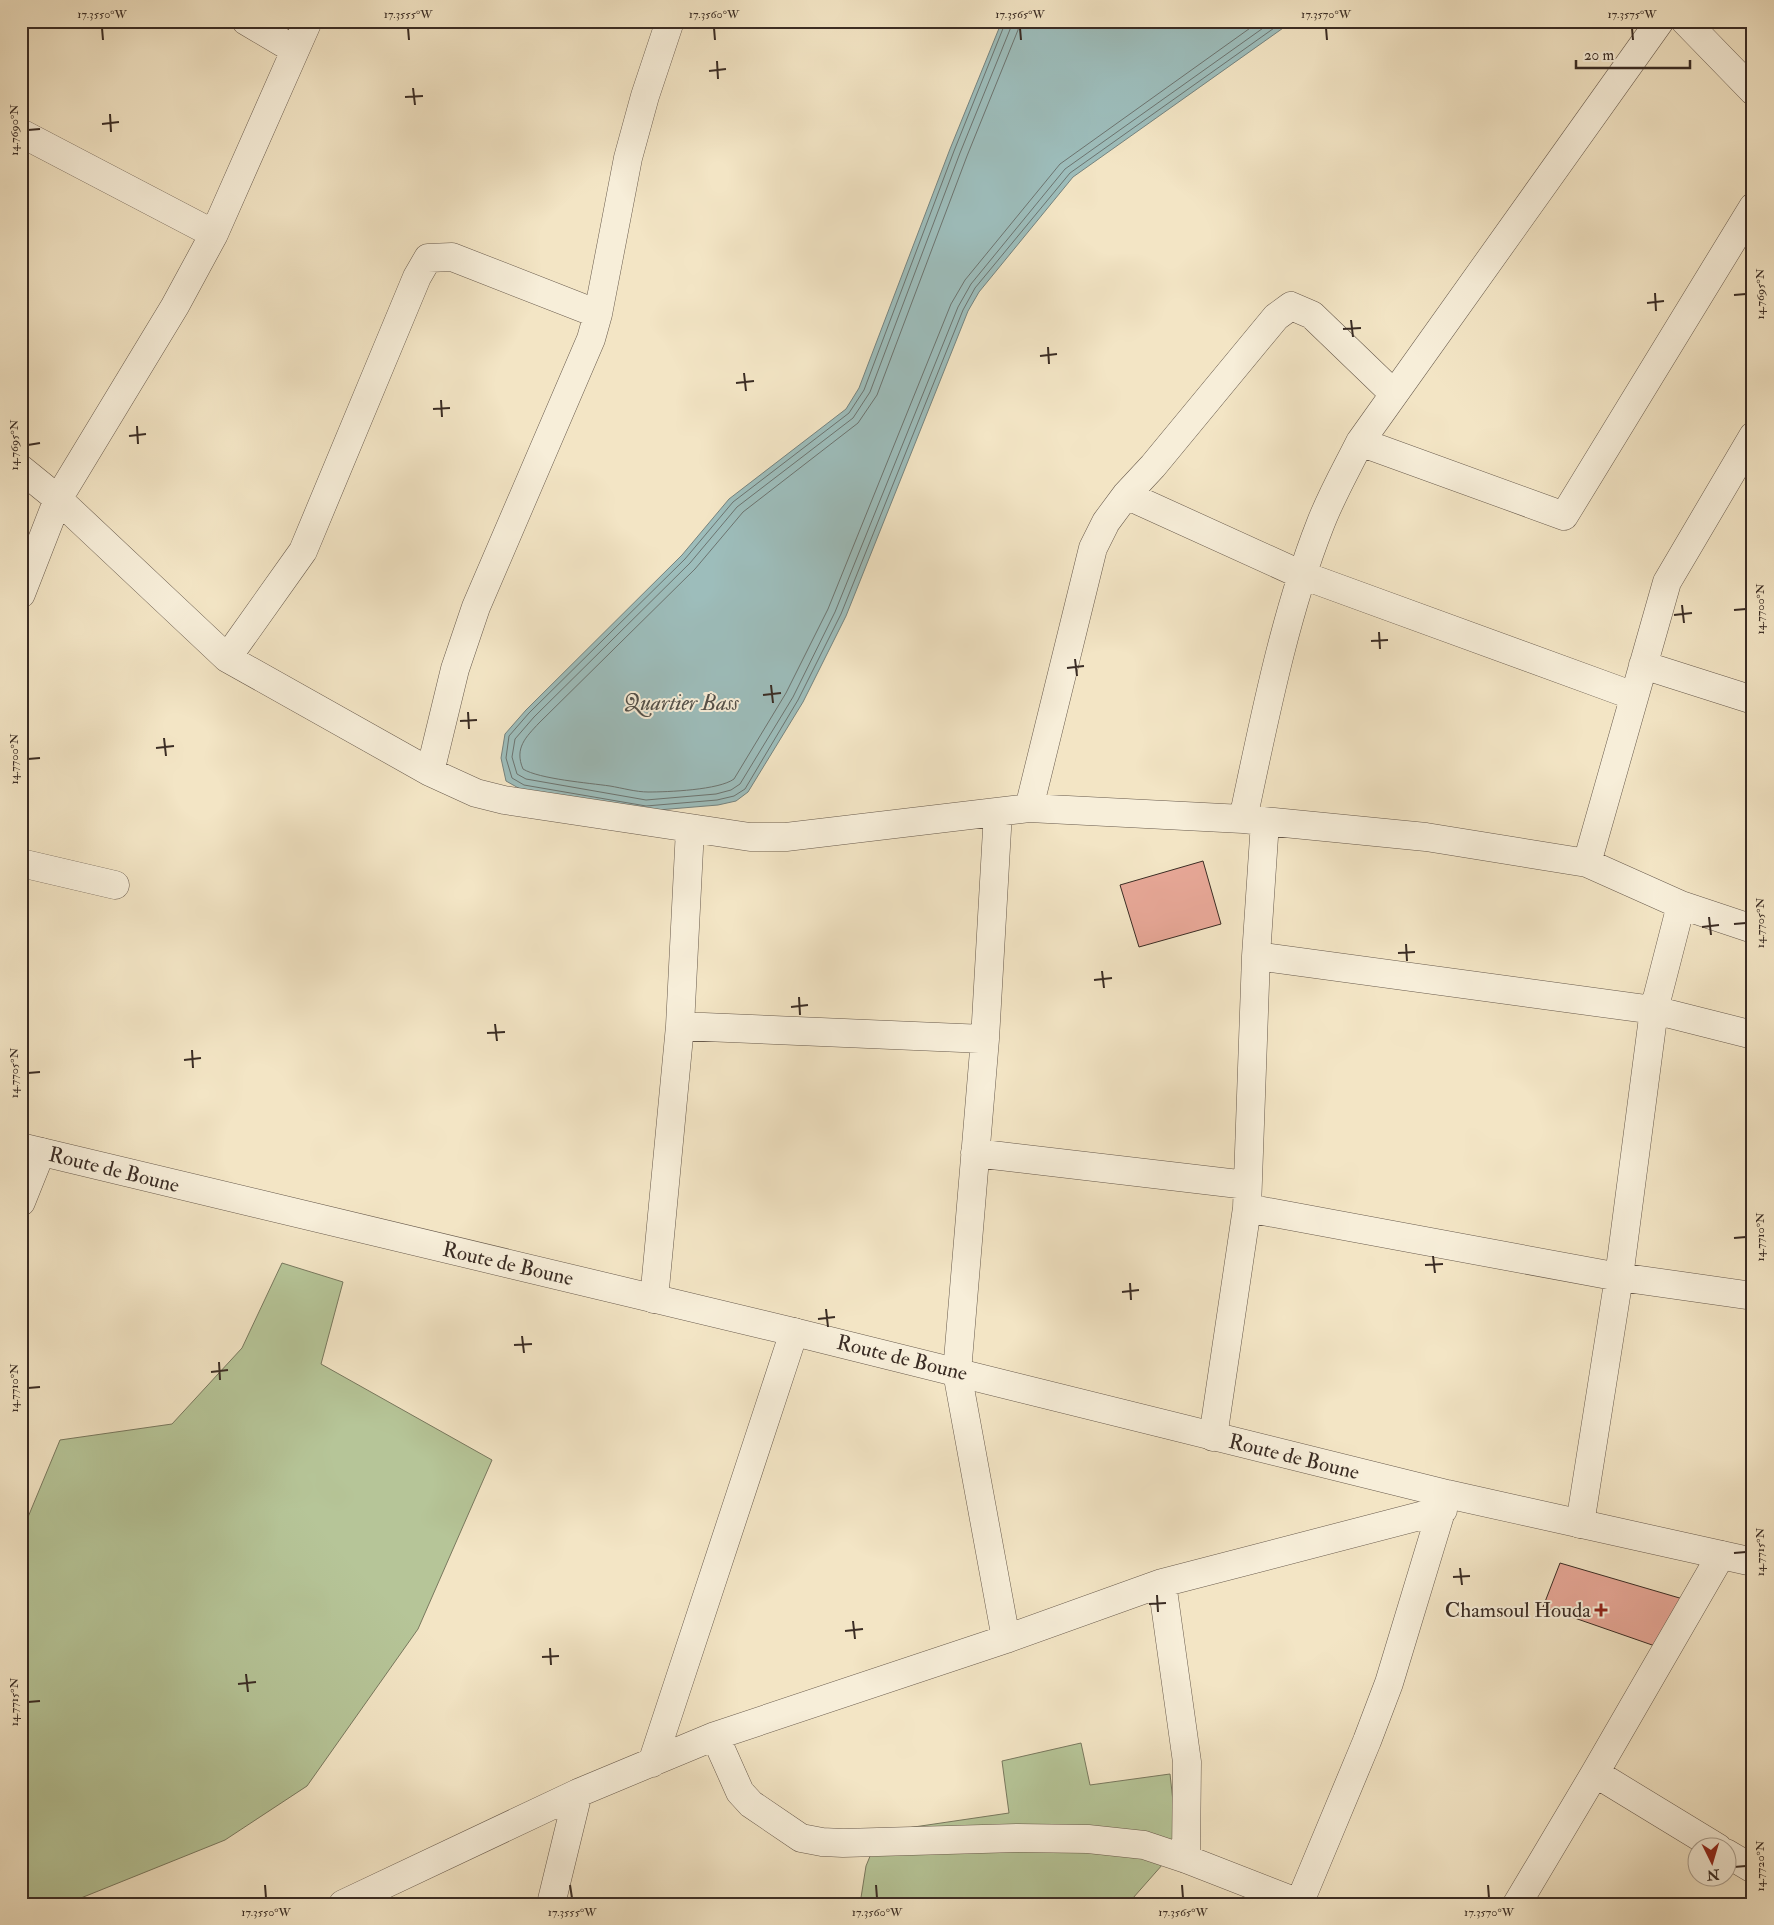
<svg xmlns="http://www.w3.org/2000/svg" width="1774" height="1925" font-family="'IM FELL Double Pica',serif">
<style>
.green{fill:#b6c598;stroke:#78785e}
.water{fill:#9dbdbb;stroke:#75837f}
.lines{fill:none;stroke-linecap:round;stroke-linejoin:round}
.shore{stroke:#6c7470;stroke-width:1}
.building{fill:#e8a898;stroke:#3a2c24}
.minor-casing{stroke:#685a4c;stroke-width:29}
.tertiary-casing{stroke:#685a4c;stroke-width:29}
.minor{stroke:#f7eed9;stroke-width:28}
.tertiary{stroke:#f7eed9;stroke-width:28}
.ticks{fill:none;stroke:#3a2c24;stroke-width:2}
.poi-dot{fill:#8f2418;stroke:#f7eed9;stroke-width:2}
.labels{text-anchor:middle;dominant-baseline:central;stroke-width:4;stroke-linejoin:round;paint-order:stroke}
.street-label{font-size:21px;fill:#3a2c24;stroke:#f7eed9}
.poi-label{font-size:21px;fill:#3a2c24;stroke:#f7eed9;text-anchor:end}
.water-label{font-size:22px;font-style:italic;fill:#53504a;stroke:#f7eed9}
.neatline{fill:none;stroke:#3a2c24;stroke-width:2}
.ticks-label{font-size:12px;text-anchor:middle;fill:#3a2c24}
</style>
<rect width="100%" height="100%" fill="#f3e5c5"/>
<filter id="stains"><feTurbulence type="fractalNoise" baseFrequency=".004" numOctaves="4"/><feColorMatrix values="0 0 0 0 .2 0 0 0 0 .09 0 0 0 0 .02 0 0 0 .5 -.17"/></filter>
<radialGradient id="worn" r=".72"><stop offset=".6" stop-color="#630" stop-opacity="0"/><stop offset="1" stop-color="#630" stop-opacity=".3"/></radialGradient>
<!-- green -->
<path class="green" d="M 282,1263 L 343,1282 L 321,1364 L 492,1460 L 418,1629 L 307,1786 L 225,1840 L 66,1904 L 21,1904 L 21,1534 L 60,1440 L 172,1424 L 242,1348 Z
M 1081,1743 L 1090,1785 L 1170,1774 L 1178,1847 L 1133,1898 L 1132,1904 L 860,1904 L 866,1866 L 880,1832 L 1009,1813 L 1002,1761 Z"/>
<!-- water -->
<path class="water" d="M 1002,21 L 1293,21 L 1073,177 L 979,292 L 968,311 L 846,616 L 803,702 L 748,792 L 736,801 L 718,805 L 646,811 L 522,790 L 506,781 L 501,758 L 505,734 L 526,710 L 682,555 L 729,499 L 846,409 L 859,388 L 950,149 Z"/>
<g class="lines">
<!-- shore -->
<path class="shore" d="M 1006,21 L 954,151 L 864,390 L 849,413 L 733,502 L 685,559 L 529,713 L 509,736 L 506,758 L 512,778 L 524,785 L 646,806 L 717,800 L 734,796 L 745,789 L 798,700 L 841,614 L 963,310 L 975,288 L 1070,173 L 1284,21
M 1012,21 L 1011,27 L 960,153 L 870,392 L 853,418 L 737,507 L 690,563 L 534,717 L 515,739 L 512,757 L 517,774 L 526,779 L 646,800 L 716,794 L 731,790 L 740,784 L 793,697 L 835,612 L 958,307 L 971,284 L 1065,169 L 1273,21
M 1020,21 L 1018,30 L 967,156 L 877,395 L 858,423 L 743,512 L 695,569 L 539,723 C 526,737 514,748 523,769 C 539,779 589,783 610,786 C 622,788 636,792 648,792 C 668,792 719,790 734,779 L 786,693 L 828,609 L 951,304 L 965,280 L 1060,164 L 1260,21"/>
</g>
<!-- building -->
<path class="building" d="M 1203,861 L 1221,924 L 1139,947 L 1120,885 Z
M 1560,1563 L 1683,1599 L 1655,1646 L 1543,1607 Z"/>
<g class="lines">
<defs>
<path id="minor" d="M 246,21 L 295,50
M 1685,21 L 1753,91
M 21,133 L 214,234
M 1360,442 L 1564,516 L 1753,207
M 21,469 L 58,499 L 227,658 L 430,772 L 476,793 L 504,800 L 750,837 L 786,837 L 1029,808 L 1243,819 L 1426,837 L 1587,863 L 1681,905 L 1753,929
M 1126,495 L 1302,575 L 1634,696
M 21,594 L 58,499 L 175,306 L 214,234 L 308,21
M 227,658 L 303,551 L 417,277 L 428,258 L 452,257 L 598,314
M 1643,665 L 1753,700
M 430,772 L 455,669 L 476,607 L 591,339 L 598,314 L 628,158 L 645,96 L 670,21
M 1029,808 L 1093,548 L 1106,522 L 1126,495 L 1153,466 L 1276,317 L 1291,306 L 1312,315 L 1394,394
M 998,812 L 985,1039 L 957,1372 L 1006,1639
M 1243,819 C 1264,721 1284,617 1320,525 C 1331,496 1346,470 1360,442 L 1660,21
M 21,863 L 115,885
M 1587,863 L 1667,582 L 1753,436
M 1256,956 L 1654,1010 L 1753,1035
M 680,1026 L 985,1039
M 975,1153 L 1247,1185
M 21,1202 L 41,1152
M 1247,1208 L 1619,1277 L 1753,1296
M 654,1299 L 680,1026 L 690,829
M 1213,1437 L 1247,1208 L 1256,956 L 1265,822
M 1580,1524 L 1619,1277 L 1654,1010 L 1681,905
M 1162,1583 L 1187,1762 L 1186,1859
M 715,1736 L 740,1792 L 751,1804 L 801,1838 L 822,1842 L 843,1843 L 1017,1838 L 1088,1839 L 1144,1845 L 1186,1859 L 1299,1903
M 652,1763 L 794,1332
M 1595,1773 L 1718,1848
M 1726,1853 L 1753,1869
M 343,1904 L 578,1793 L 715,1736 L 1006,1639 L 1162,1583 L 1443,1510
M 551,1904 L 578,1793
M 1299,1904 L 1367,1741 L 1389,1683 L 1446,1495
M 1517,1904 L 1595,1773 L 1721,1555"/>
<path id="tertiary" d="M 21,1147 L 794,1332 L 1447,1494 L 1753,1562"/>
</defs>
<!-- minor casing -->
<use href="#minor" class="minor-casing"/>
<!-- tertiary casing -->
<use href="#tertiary" class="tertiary-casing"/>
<!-- minor -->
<use href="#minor" class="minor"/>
<!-- tertiary -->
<use href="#tertiary" class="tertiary"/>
</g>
<!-- ticks -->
<path class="ticks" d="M 102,28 L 103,40M 408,28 L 409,40M 714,28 L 715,40M 1020,28 L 1021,40M 1326,28 L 1327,40M 1632,28 L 1633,40M 717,61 L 718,79M 709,71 L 726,69M 413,88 L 415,105M 405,97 L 423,96M 110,114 L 111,132M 102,124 L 119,122M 28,130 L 40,129M 1655,293 L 1656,311M 1734,295 L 1746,294M 1647,303 L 1664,301M 1351,320 L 1353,337M 1343,329 L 1361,328M 1048,347 L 1049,364M 1040,356 L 1057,354M 744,373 L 746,391M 736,383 L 754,381M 441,400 L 442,417M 433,409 L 450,408M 137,426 L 138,444M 129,436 L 146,434M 28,445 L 40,443M 1682,605 L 1684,623M 1734,610 L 1746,609M 1674,615 L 1692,613M 1379,632 L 1380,649M 1371,641 L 1388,640M 1075,659 L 1077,676M 1067,668 L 1084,666M 771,685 L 773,703M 763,695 L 781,693M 468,712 L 469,729M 460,721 L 477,720M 164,738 L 166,756M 156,748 L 174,746M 28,759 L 40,758M 1709,917 L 1711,935M 1734,924 L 1746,923M 1702,927 L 1719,925M 1406,944 L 1407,961M 1398,953 L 1415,952M 1102,971 L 1104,988M 1094,980 L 1112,978M 799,997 L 800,1015M 791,1007 L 808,1005M 495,1024 L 497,1041M 487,1033 L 505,1032M 192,1050 L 193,1068M 184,1060 L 201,1058M 28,1073 L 40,1072M 1734,1238 L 1746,1237M 1433,1256 L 1435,1273M 1425,1265 L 1443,1264M 1130,1283 L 1131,1300M 1122,1292 L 1139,1290M 826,1309 L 828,1327M 818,1319 L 835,1317M 522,1336 L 524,1353M 514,1345 L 532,1344M 219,1362 L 220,1380M 211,1372 L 228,1370M 28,1388 L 40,1387M 1734,1553 L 1746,1552M 1460,1568 L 1462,1585M 1453,1577 L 1470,1576M 1157,1595 L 1158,1612M 1149,1604 L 1166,1603M 853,1621 L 855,1639M 845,1631 L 863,1629M 550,1648 L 551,1665M 542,1657 L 559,1656M 246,1674 L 248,1692M 238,1684 L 256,1682M 28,1702 L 40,1701M 1734,1867 L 1746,1866M 265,1885 L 266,1898M 570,1885 L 572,1898M 876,1885 L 877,1898M 1182,1885 L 1183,1898M 1488,1885 L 1489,1898"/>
<!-- markers -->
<path class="poi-dot" d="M1598.5 1602.5h5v5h5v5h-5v5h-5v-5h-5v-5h5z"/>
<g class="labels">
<!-- street labels -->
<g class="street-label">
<text transform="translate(114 1170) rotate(14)">Route de Boune</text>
<text transform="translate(508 1264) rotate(13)">Route de Boune</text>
<text transform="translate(902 1358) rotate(14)">Route de Boune</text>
<text transform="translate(1294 1457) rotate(14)">Route de Boune</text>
</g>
<!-- poi labels -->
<g class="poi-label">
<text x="1591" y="1610">Chamsoul Houda</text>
</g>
<!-- water labels -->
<g class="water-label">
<text x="681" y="703">Quartier Bass</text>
</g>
</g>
<!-- margin -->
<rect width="1774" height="1925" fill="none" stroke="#f3e5c5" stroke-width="55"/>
<!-- north arrow -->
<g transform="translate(1712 1862) rotate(175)"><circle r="24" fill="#f7eed9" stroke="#aba091"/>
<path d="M0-4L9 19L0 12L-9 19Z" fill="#8f2418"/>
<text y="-8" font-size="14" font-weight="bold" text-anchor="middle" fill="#3a2c24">N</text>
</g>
<!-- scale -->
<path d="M1576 60v8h114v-8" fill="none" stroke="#3a2c24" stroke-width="2.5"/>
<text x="1584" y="60" font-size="15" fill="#3a2c24" stroke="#f7eed9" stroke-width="4" paint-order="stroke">20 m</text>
<rect x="28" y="28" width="1718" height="1870" class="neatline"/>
<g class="ticks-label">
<text x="102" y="18">17.3550°W</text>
<text x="408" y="18">17.3555°W</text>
<text x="714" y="18">17.3560°W</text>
<text x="1020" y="18">17.3565°W</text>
<text x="1326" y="18">17.3570°W</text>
<text x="1632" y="18">17.3575°W</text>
<text transform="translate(14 130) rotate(-90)" y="4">14.7690°N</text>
<text transform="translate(1760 294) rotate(-90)" y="4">14.7695°N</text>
<text transform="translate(14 445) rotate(-90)" y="4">14.7695°N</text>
<text transform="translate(1760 609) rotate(-90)" y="4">14.7700°N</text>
<text transform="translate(14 759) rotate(-90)" y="4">14.7700°N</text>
<text transform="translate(1760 923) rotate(-90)" y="4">14.7705°N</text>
<text transform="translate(14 1073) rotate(-90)" y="4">14.7705°N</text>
<text transform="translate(1760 1237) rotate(-90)" y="4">14.7710°N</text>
<text transform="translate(14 1388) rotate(-90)" y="4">14.7710°N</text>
<text transform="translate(1760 1552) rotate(-90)" y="4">14.7715°N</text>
<text transform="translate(14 1702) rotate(-90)" y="4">14.7715°N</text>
<text transform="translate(1760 1866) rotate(-90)" y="4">14.7720°N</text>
<text x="266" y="1916">17.3550°W</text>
<text x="572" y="1916">17.3555°W</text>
<text x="877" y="1916">17.3560°W</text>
<text x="1183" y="1916">17.3565°W</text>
<text x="1489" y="1916">17.3570°W</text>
</g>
<rect width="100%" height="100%" filter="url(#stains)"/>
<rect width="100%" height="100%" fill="url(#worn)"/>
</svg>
